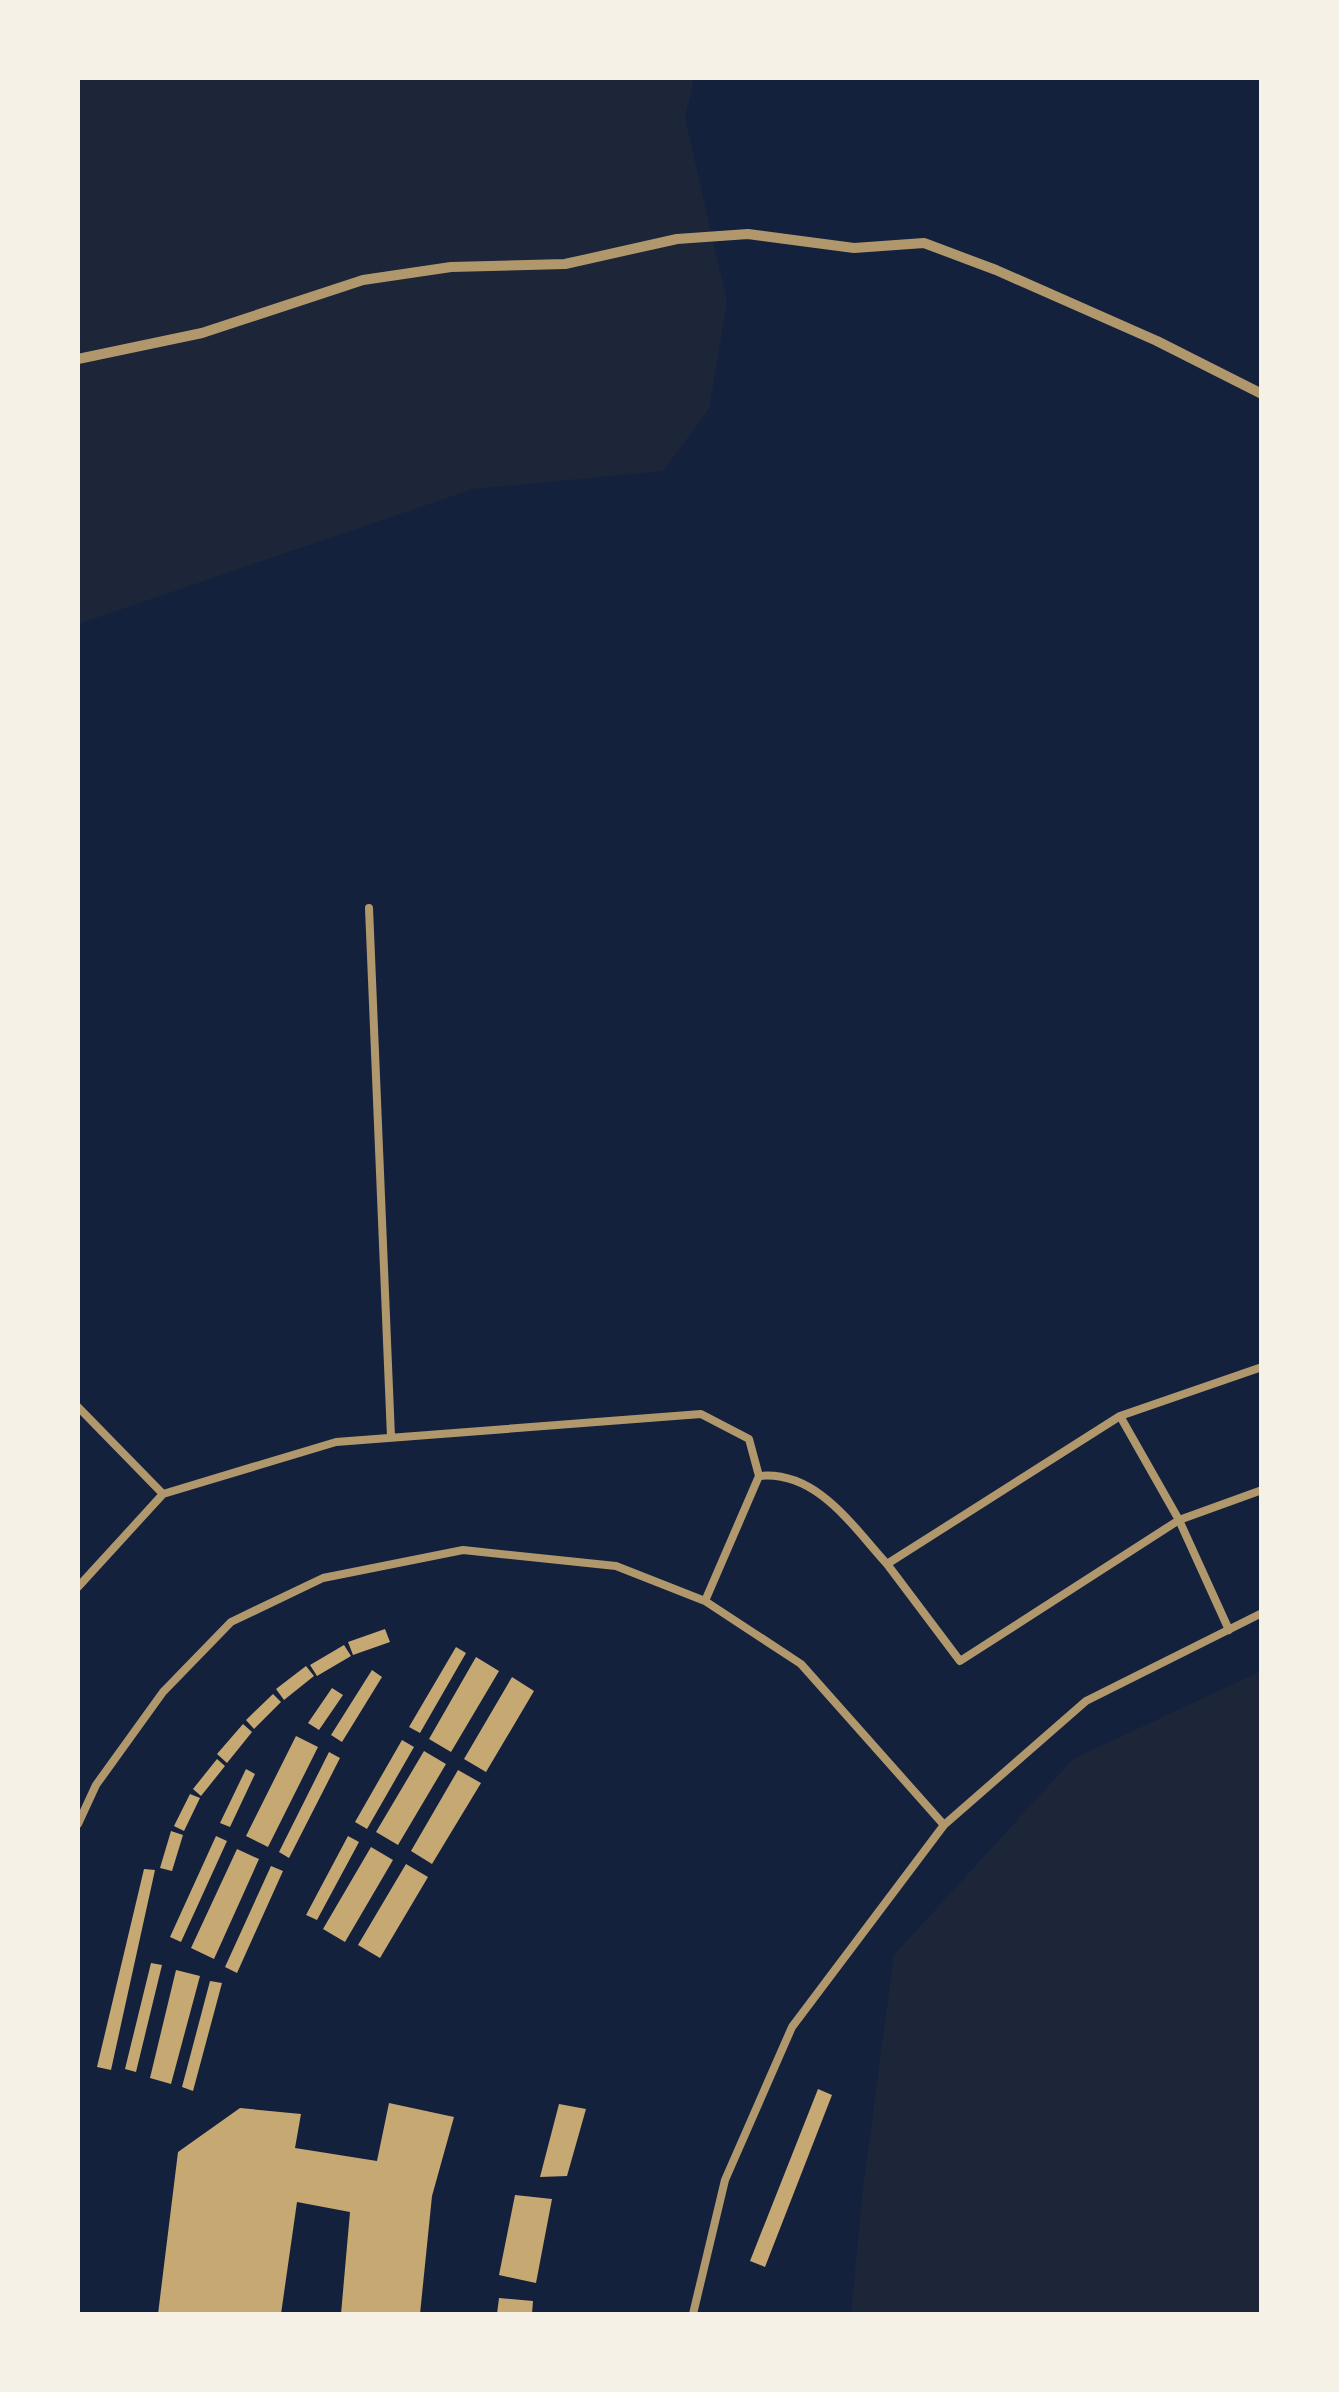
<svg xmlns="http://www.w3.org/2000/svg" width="1339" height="2392" font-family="'DM Sans',sans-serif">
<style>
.green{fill:#1d2539}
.building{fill:#c6a872}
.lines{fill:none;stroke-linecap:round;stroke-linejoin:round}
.service{stroke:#b1986c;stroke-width:8}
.minor{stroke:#b1986c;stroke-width:10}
</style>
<rect width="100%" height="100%" fill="#14213d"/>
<!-- green -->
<path class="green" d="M 78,78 L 694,78 L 685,118 L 727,302 L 709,409 L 663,471 L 473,489 L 78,624 Z
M 1261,1671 L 1261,2314 L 851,2314 L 863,2189 L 894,1955 L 1073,1759 Z"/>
<!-- building -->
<path class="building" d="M 385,1629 L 390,1642 L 353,1655 L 348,1642 Z
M 344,1645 L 351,1656 L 317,1676 L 310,1665 Z
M 456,1647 L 466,1653 L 420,1733 L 409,1727 Z
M 476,1657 L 499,1671 L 451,1752 L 429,1739 Z
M 306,1666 L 314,1676 L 284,1700 L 276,1689 Z
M 372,1670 L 382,1677 L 342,1742 L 331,1735 Z
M 512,1677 L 534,1691 L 486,1772 L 464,1759 Z
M 332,1688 L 343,1695 L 319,1730 L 308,1723 Z
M 273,1694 L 281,1702 L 254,1729 L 246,1720 Z
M 243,1724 L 252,1732 L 227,1763 L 217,1754 Z
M 296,1736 L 318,1747 L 268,1847 L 246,1836 Z
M 402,1740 L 414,1747 L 367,1829 L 355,1822 Z
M 424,1751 L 446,1764 L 398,1845 L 376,1832 Z
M 329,1752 L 340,1758 L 289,1858 L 279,1852 Z
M 217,1759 L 225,1766 L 201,1796 L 193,1789 Z
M 246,1769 L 255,1774 L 230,1827 L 220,1823 Z
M 458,1770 L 481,1783 L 432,1864 L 411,1851 Z
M 190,1794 L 200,1798 L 184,1831 L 174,1826 Z
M 171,1831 L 183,1835 L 172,1871 L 160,1868 Z
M 216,1836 L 227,1841 L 181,1942 L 170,1937 Z
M 348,1836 L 359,1842 L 317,1920 L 306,1915 Z
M 371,1847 L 393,1860 L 345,1942 L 323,1929 Z
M 237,1849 L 259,1859 L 214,1959 L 191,1948 Z
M 406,1864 L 428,1877 L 380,1958 L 358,1945 Z
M 271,1866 L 283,1871 L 237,1973 L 225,1967 Z
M 144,1869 L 155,1870 L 111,2070 L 97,2067 Z
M 151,1963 L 162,1965 L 136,2072 L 125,2069 Z
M 176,1970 L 200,1976 L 171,2084 L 150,2078 Z
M 210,1981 L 222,1983 L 193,2091 L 182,2087 Z
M 818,2089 L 832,2095 L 765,2267 L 750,2261 Z
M 389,2103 L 454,2117 L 432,2196 L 420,2314 L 341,2314 L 350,2212 L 297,2202 L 281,2314 L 158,2314 L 178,2152 L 240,2108 L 301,2114 L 295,2148 L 377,2161 Z
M 559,2104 L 586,2109 L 567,2176 L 540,2177 Z
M 515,2195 L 552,2199 L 536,2283 L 499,2275 Z
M 499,2298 L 533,2301 L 532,2314 L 497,2314 Z"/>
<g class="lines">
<!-- service -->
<path class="service" d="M 369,908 L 391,1437
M 1262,1367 L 1120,1416 L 887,1564 L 960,1661 L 1179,1520 L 1262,1490
M 78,1407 L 163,1494
M 1120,1416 L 1179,1520 L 1229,1630
M 759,1476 C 817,1470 853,1527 887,1564
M 78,1587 L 163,1494 L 336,1442 L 701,1414 L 749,1439 L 759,1476 L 705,1601
M 78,1824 L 96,1785 L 163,1692 L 231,1622 L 323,1578 L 463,1550 L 616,1566 L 705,1601 L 801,1664 L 944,1825
M 693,2314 L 725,2180 L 792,2027 L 944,1825 L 1086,1701 L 1262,1613"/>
<!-- minor -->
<path class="minor" d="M 78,359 L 202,333 L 363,280 L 451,267 L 565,264 L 677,239 L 748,234 L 854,248 L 924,243 L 996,270 L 1157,341 L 1262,394"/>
</g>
<!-- border -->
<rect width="1339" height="2392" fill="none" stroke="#f6f1e7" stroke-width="160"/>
</svg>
